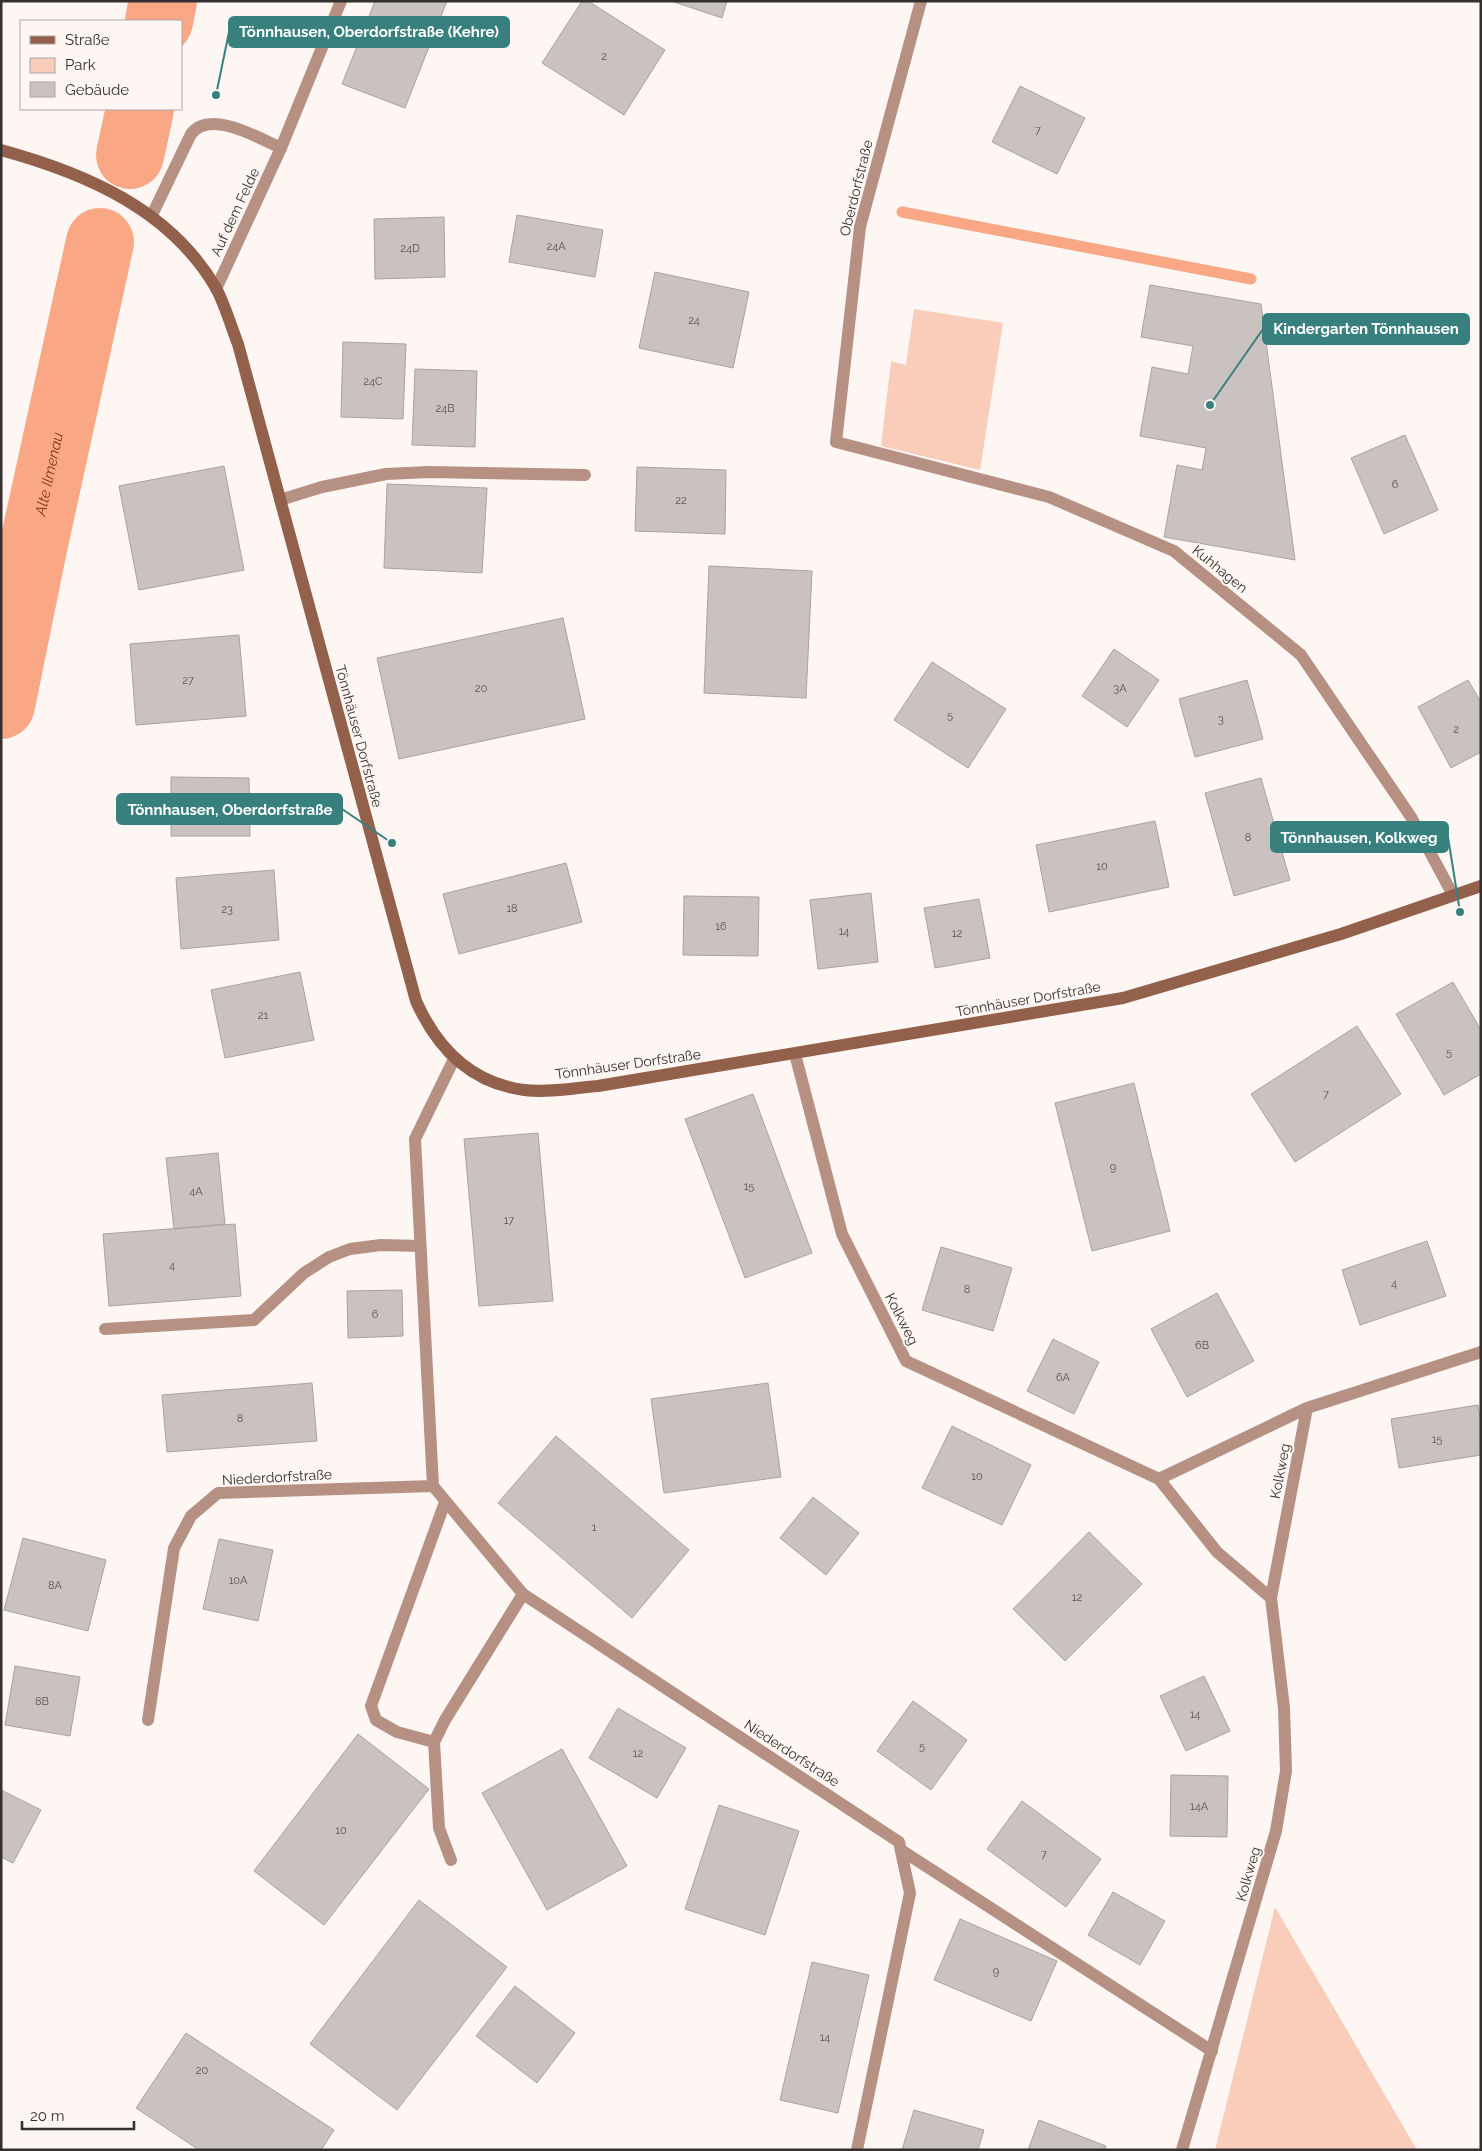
<svg xmlns="http://www.w3.org/2000/svg" width="1482" height="2151" font-family="Raleway,sans-serif">
<style>
.green{fill:#faccba}
.lines{fill:none;stroke-linecap:round;stroke-linejoin:round}
.stream{stroke:#faa786;stroke-width:11}
.river{stroke:#faa786;stroke-width:68}
.building{fill:#c9c2c0;stroke:#a8a2a0}
.lane{stroke:#b69183;stroke-width:12}
.street{stroke:#b69183;stroke-width:12}
.secondary{stroke:#93604c;stroke-width:12}
.labels{text-anchor:middle;dominant-baseline:central;stroke-width:4;stroke-linejoin:round;paint-order:stroke}
.number-label{font-size:11px;fill:#585453}
.street-label{font-size:14px;fill:#33302f;stroke:#fdf6f3}
.water-label{font-size:15px;font-style:italic;fill:#833919;stroke:#fdf6f3}
.leader{fill:none;stroke:#38807e;stroke-width:2}
.callout-dot{fill:#38807e;stroke:#fdf6f3;stroke-width:2}
.callout{fill:#38807e;stroke:#38807e;stroke-width:2}
.callout-label{font-size:15px;text-anchor:middle;font-weight:bold;fill:#fff}
</style>
<rect width="100%" height="100%" fill="#fdf6f3"/>
<!-- green -->
<path class="green" d="M 914,309 L 1003,323 L 980,470 L 881,446 L 891,361 L 906,365 Z
M 1275,1907 L 1417,2150 L 1215,2150 Z"/>
<g class="lines">
<!-- stream -->
<path class="stream" d="M 902,212 L 1251,279"/>
<!-- river -->
<g class="river">
<path d="M 159,21 L 163,1"/>
<path d="M 130,155 L 140,109"/>
<path id="s1" d="M 1,705 L 33,548 L 100,242"/>
</g>
</g>
<!-- building -->
<path class="building" d="M 375,1 L 447,1 L 405,108 L 342,84 Z
M 582,1 L 588,1 L 665,50 L 624,115 L 542,63 Z
M 671,1 L 727,1 L 722,18 Z
M 1020,86 L 1085,118 L 1057,174 L 992,142 Z
M 517,215 L 603,230 L 595,277 L 509,262 Z
M 444,217 L 445,277 L 375,279 L 374,219 Z
M 655,272 L 749,292 L 733,368 L 639,348 Z
M 1150,285 L 1261,304 L 1295,560 L 1164,537 L 1177,465 L 1202,470 L 1206,448 L 1140,436 L 1152,367 L 1188,374 L 1193,346 L 1141,337 Z
M 343,342 L 406,344 L 403,419 L 341,417 Z
M 415,369 L 477,371 L 475,447 L 412,445 Z
M 1405,435 L 1438,510 L 1384,534 L 1351,458 Z
M 224,466 L 244,570 L 139,590 L 119,486 Z
M 637,467 L 726,470 L 725,534 L 635,531 Z
M 387,484 L 487,488 L 482,573 L 384,568 Z
M 709,566 L 812,571 L 806,698 L 704,693 Z
M 563,618 L 585,719 L 399,759 L 377,658 Z
M 239,635 L 246,716 L 136,725 L 130,644 Z
M 1114,649 L 1159,680 L 1127,727 L 1082,696 Z
M 932,662 L 1006,709 L 968,768 L 894,720 Z
M 1247,680 L 1263,739 L 1195,757 L 1179,699 Z
M 1468,680 L 1481,702 L 1481,752 L 1451,768 L 1418,707 Z
M 171,777 L 249,778 L 250,836 L 171,836 Z
M 1261,778 L 1290,880 L 1234,896 L 1205,793 Z
M 1155,821 L 1169,887 L 1049,912 L 1036,845 Z
M 566,863 L 582,922 L 459,954 L 443,894 Z
M 274,870 L 279,940 L 181,949 L 176,878 Z
M 871,893 L 878,962 L 818,969 L 810,900 Z
M 684,896 L 759,897 L 758,956 L 683,955 Z
M 979,899 L 990,958 L 935,968 L 924,908 Z
M 300,972 L 314,1040 L 225,1058 L 211,990 Z
M 1453,982 L 1481,1030 L 1481,1074 L 1444,1095 L 1396,1014 Z
M 1357,1026 L 1401,1094 L 1295,1162 L 1251,1094 Z
M 1134,1083 L 1170,1231 L 1092,1251 L 1055,1103 Z
M 753,1094 L 812,1253 L 745,1278 L 685,1119 Z
M 538,1133 L 553,1301 L 479,1306 L 464,1139 Z
M 218,1153 L 225,1224 L 174,1229 L 166,1158 Z
M 235,1224 L 241,1296 L 109,1306 L 103,1234 Z
M 1427,1241 L 1446,1296 L 1360,1325 L 1342,1270 Z
M 941,1247 L 1012,1268 L 993,1331 L 922,1310 Z
M 402,1290 L 403,1336 L 348,1338 L 347,1291 Z
M 1217,1293 L 1254,1361 L 1187,1397 L 1151,1329 Z
M 1053,1339 L 1099,1362 L 1074,1414 L 1027,1391 Z
M 312,1383 L 317,1441 L 167,1452 L 162,1395 Z
M 768,1383 L 781,1477 L 664,1493 L 651,1399 Z
M 1478,1405 L 1481,1423 L 1481,1455 L 1399,1468 L 1391,1419 Z
M 952,1426 L 1031,1465 L 1002,1525 L 922,1488 Z
M 556,1436 L 689,1550 L 632,1618 L 498,1503 Z
M 813,1497 L 859,1533 L 826,1575 L 780,1538 Z
M 1089,1532 L 1142,1584 L 1065,1661 L 1013,1609 Z
M 23,1538 L 106,1560 L 88,1631 L 4,1610 Z
M 219,1539 L 273,1550 L 258,1621 L 203,1609 Z
M 15,1666 L 80,1677 L 70,1736 L 5,1725 Z
M 1204,1676 L 1230,1731 L 1186,1751 L 1160,1696 Z
M 913,1701 L 967,1740 L 931,1790 L 877,1751 Z
M 618,1708 L 686,1748 L 657,1798 L 589,1758 Z
M 358,1734 L 429,1789 L 324,1925 L 254,1871 Z
M 562,1749 L 627,1866 L 547,1910 L 482,1793 Z
M 1171,1775 L 1228,1776 L 1227,1837 L 1170,1836 Z
M 1,1790 L 41,1810 L 13,1863 L 1,1857 Z
M 1022,1801 L 1101,1859 L 1066,1907 L 987,1849 Z
M 719,1805 L 799,1831 L 765,1935 L 685,1909 Z
M 1113,1892 L 1165,1921 L 1140,1965 L 1088,1935 Z
M 419,1900 L 507,1967 L 397,2110 L 310,2044 Z
M 960,1919 L 1057,1961 L 1031,2021 L 934,1980 Z
M 812,1962 L 869,1975 L 838,2113 L 780,2100 Z
M 515,1986 L 575,2033 L 537,2083 L 476,2036 Z
M 186,2033 L 334,2130 L 321,2150 L 199,2150 L 136,2108 Z
M 914,2110 L 984,2130 L 978,2150 L 902,2150 Z
M 1039,2120 L 1106,2146 L 1105,2150 L 1028,2150 Z"/>
<g class="lines">
<!-- lane -->
<path class="lane" d="M 152,215 L 191,134 C 210,109 259,138 281,148
M 280,500 L 322,487 L 386,474 L 429,472 L 585,475
M 105,1329 L 254,1320 L 304,1273 L 329,1257 L 350,1249 L 381,1245 L 420,1246
M 434,1742 L 397,1732 L 376,1720 L 371,1706 L 445,1502
M 901,1850 L 1212,2051
M 451,1860 L 439,1828 L 434,1742 L 445,1720 L 523,1594"/>
<!-- street -->
<path class="street" d="M 921,1 L 860,227 L 836,442 L 1049,497 L 1174,551 L 1301,655 L 1411,817 L 1453,895
M 216,289 L 281,148 L 341,1
M 795,1054 L 842,1234 L 906,1361 L 1159,1479 L 1217,1552 L 1271,1598
M 454,1059 L 415,1139 L 433,1486 L 523,1594 L 899,1842 L 910,1893 L 857,2150
M 1159,1479 L 1307,1408
M 148,1720 L 174,1548 L 191,1516 L 218,1493 L 433,1486
M 1182,2150 L 1276,1831 L 1286,1771 L 1284,1708 L 1271,1598 L 1307,1408 L 1481,1352"/>
<!-- secondary -->
<path class="secondary" d="M 1,150 C 85,173 170,209 216,288 C 225,305 231,326 238,344 L 416,1001 C 437,1048 471,1083 524,1090 C 548,1093 574,1088 598,1086 L 1123,998 L 1341,934 L 1481,886"/>
</g>
<g class="labels">
<!-- number labels -->
<g class="number-label">
<text x="604" y="56">2</text>
<text x="1038" y="130">7</text>
<text x="556" y="246">24A</text>
<text x="410" y="248">24D</text>
<text x="694" y="320">24</text>
<text x="373" y="381">24C</text>
<text x="445" y="408">24B</text>
<text x="1395" y="484">6</text>
<text x="681" y="500">22</text>
<text x="188" y="680">27</text>
<text x="481" y="688">20</text>
<text x="1120" y="688">3A</text>
<text x="950" y="715">5</text>
<text x="1221" y="719">3</text>
<text x="1456" y="729">2</text>
<text x="1248" y="837">8</text>
<text x="1102" y="866">10</text>
<text x="512" y="908">18</text>
<text x="227" y="909">23</text>
<text x="721" y="926">16</text>
<text x="844" y="931">14</text>
<text x="957" y="933">12</text>
<text x="263" y="1015">21</text>
<text x="1449" y="1052">5</text>
<text x="1326" y="1094">7</text>
<text x="1113" y="1167">9</text>
<text x="749" y="1186">15</text>
<text x="196" y="1191">4A</text>
<text x="509" y="1220">17</text>
<text x="172" y="1265">4</text>
<text x="1394" y="1283">4</text>
<text x="967" y="1289">8</text>
<text x="375" y="1314">6</text>
<text x="1202" y="1345">6B</text>
<text x="1063" y="1377">6A</text>
<text x="240" y="1418">8</text>
<text x="1437" y="1439">15</text>
<text x="977" y="1476">10</text>
<text x="594" y="1527">1</text>
<text x="238" y="1580">10A</text>
<text x="55" y="1585">8A</text>
<text x="1077" y="1597">12</text>
<text x="42" y="1701">8B</text>
<text x="1195" y="1714">14</text>
<text x="922" y="1746">5</text>
<text x="638" y="1753">12</text>
<text x="1199" y="1806">14A</text>
<text x="341" y="1830">10</text>
<text x="1044" y="1854">7</text>
<text x="996" y="1971">9</text>
<text x="825" y="2037">14</text>
<text x="202" y="2070">20</text>
</g>
<!-- street labels -->
<g class="street-label">
<text transform="translate(856 188) rotate(-76)">Oberdorfstraße</text>
<text transform="translate(235 212) rotate(-65)">Auf dem Felde</text>
<text transform="translate(1220 569) rotate(39)">Kuhhagen</text>
<text transform="translate(359 736) rotate(75)">Tönnhäuser Dorfstraße</text>
<text transform="translate(1028 999) rotate(-10)">Tönnhäuser Dorfstraße</text>
<text transform="translate(628 1064) rotate(-8)">Tönnhäuser Dorfstraße</text>
<text transform="translate(902 1319) rotate(63)">Kolkweg</text>
<text transform="translate(1280 1471) rotate(-79)">Kolkweg</text>
<text transform="translate(277 1477) rotate(-3)">Niederdorfstraße</text>
<text transform="translate(792 1753) rotate(33)">Niederdorfstraße</text>
<text transform="translate(1248 1874) rotate(-74)">Kolkweg</text>
</g>
<!-- water labels -->
<g class="water-label">
<text stroke="none"><textPath href="#s1" startOffset="236">Alte Ilmenau</textPath></text>
</g>
</g>
<!-- callouts -->
<path class="leader" d="M216 95L229 32M1210 405L1263 329M392 843L342 809M1460 912L1448 837"/>
<g class="callout-dot">
<circle cx="216" cy="95" r="5"/>
<circle cx="1210" cy="405" r="5"/>
<circle cx="392" cy="843" r="5"/>
<circle cx="1460" cy="912" r="5"/>
</g>
<g class="callout">
<rect x="229" y="17" width="280" height="30" rx="5"/>
<rect x="1263" y="314" width="206" height="30" rx="5"/>
<rect x="117" y="794" width="225" height="30" rx="5"/>
<rect x="1271" y="822" width="177" height="30" rx="5"/>
</g>
<g class="callout-label">
<text x="369" y="37">Tönnhausen, Oberdorfstraße (Kehre)</text>
<text x="1366" y="334">Kindergarten Tönnhausen</text>
<text x="230" y="815">Tönnhausen, Oberdorfstraße</text>
<text x="1359" y="843">Tönnhausen, Kolkweg</text>
</g>
<!-- border -->
<rect width="1482" height="2151" fill="none" stroke="#33302f" stroke-width="5"/>
<!-- legend -->
<rect x="20" y="20" width="162" height="90" fill="#fdf6f3" stroke="#aca7a5"/>
<rect x="30" y="36" width="25" height="8" fill="#93604c" stroke="#aca7a5"/>
<text x="65" y="45" font-size="15" fill="#33302f">Straße</text>
<rect x="30" y="58" width="25" height="15" fill="#faccba" stroke="#aca7a5"/>
<text x="65" y="70" font-size="15" fill="#33302f">Park</text>
<rect x="30" y="82" width="25" height="15" fill="#c9c2c0" stroke="#aca7a5"/>
<text x="65" y="95" font-size="15" fill="#33302f">Gebäude</text>
<!-- scale -->
<path d="M22 2121v8h112v-8" fill="none" stroke="#33302f" stroke-width="2.5"/>
<text x="30" y="2121" font-size="15" fill="#33302f" stroke="#fdf6f3" stroke-width="4" paint-order="stroke">20 m</text>
</svg>
